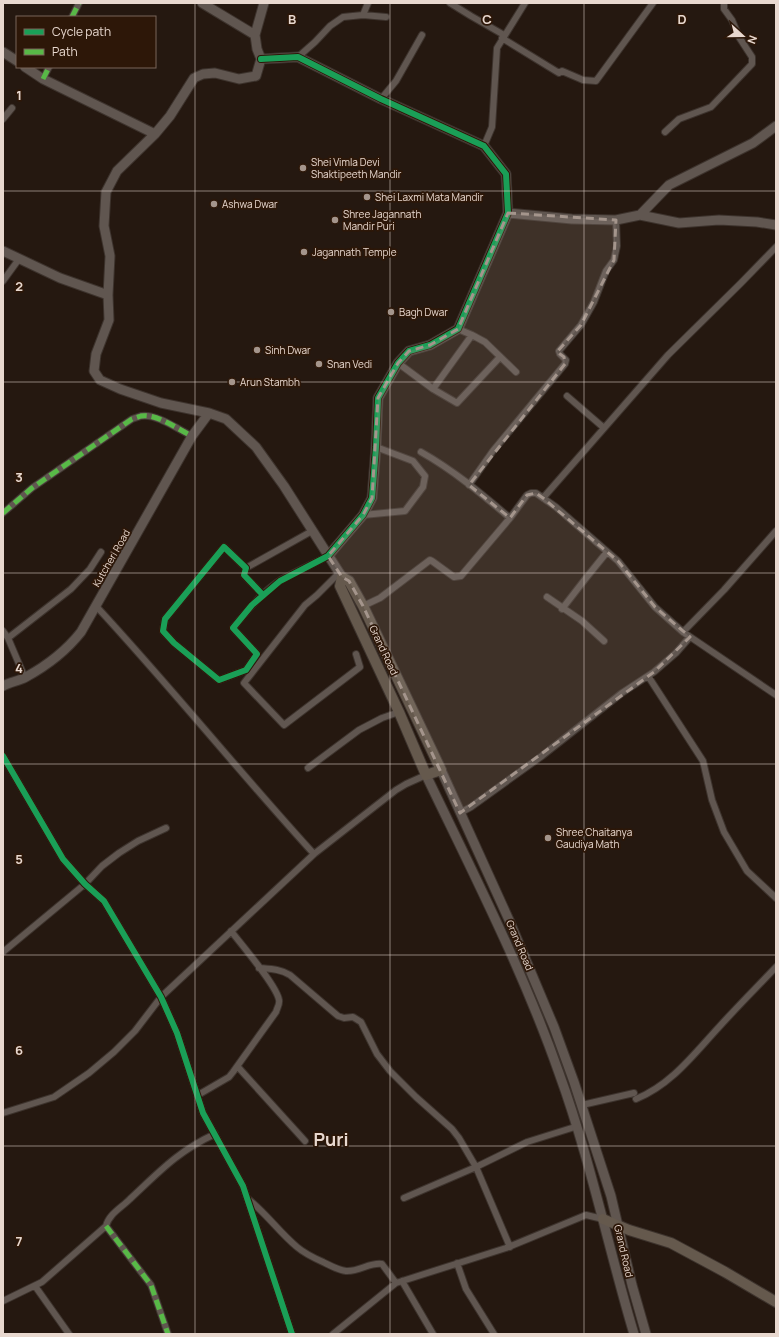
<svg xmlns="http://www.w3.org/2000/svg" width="779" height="1337" font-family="Manrope,sans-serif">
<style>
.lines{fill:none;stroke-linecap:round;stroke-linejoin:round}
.street-casing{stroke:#3d332d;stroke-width:8}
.secondary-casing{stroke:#3d332d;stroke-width:11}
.primary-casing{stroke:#3d332d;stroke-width:12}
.street{stroke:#605650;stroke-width:6}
.secondary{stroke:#605650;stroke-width:9}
.primary{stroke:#65594d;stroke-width:10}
.quiet{stroke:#58b947;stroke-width:5;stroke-dasharray:10 5;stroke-linecap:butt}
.cycleway-casing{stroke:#2d1708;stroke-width:8}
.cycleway{stroke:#1a9f57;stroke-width:6}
.marked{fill:#a4958c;fill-opacity:0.2;stroke:#a4958c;stroke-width:3;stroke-dasharray:8 5;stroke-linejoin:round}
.grid{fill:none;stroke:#e8d8cf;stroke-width:1;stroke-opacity:0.55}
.poi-dot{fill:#a4958c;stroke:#2d1708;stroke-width:1.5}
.labels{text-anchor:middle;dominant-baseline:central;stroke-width:3.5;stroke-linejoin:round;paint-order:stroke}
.poi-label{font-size:10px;fill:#e8d8cf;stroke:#2d1708;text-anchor:start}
.street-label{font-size:10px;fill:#e8d8cf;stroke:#2d1708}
.town-label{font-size:18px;font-weight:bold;fill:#e8d8cf;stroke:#2d1708}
.grid-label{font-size:13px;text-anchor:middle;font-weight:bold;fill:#e8d8cf;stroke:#2d1708;stroke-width:3.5;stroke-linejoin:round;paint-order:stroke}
</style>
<rect width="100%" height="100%" fill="#251810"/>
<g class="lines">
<defs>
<path id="street" d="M 368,3 L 363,15 L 386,17
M 450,3 L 471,16 L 504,35
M 72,17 L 79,3
M 502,38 L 559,73 L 562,71 L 583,80 L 596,81 L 653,3
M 298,57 L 315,42 L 330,26 L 343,17 L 363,15
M 43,79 L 49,67
M 381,99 L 396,81 L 422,35
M 3,119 L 12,108
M 665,132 L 679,119 L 711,107 L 752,64 L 752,57 L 739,37 L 732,20 L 724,9 L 724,3
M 484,146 L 492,127 L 497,48 L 525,3
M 3,281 L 19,259
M 458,329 L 472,335 L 485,342 L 516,372
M 398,363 L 433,389 L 457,403 L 500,357
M 433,389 L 472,335
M 567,396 L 604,428
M 421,452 C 453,470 482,494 510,518
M 469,485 L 493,451 L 565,364 L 566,360 L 560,354 L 559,351 L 581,325 L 594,302 L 606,271 L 614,260 L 617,246 L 616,220
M 543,498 L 668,355 L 741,283 L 776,247
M 3,513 L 32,488 L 132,419 C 135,418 138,417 141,416 C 156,413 179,430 192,436
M 363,515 L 405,511 L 423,487 L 425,476 L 413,461 L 376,447
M 246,568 L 312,531
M 339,573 L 317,595 L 305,605 L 244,683 L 284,725 L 360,667 L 356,654
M 263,595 L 244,575 L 246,568 L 224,547 L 165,619 L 163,631 L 174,643 L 219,680 L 246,670 L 257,654 L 233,628 C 246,612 263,591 281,580 C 296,571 313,564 328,556
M 547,597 L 582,621 L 604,641
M 96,606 C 171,687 240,773 314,854
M 363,606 L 380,598 L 430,560 L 432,561 L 454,577 L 461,576 L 510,518 L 527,495 L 531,493 L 536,493 L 556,507 L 618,561 L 655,607 L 683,632 L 776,695
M 562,609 L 586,578 L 607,552
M 3,631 L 8,638 L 25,678
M 683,632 L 724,590 L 776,531
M 8,638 L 71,589 L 90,569 L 101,552
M 648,676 L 703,761 L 712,800 L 724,832 L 747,871 L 776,898
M 3,756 L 63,859 L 85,884 L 104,901 L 161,997 L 177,1033 L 203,1113 L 243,1186 L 292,1334
M 308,768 L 359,730 L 382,718 L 399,712
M 460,813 L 471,807 L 542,756 L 622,693 L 654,672 L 676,653 L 690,637
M 3,952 L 85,884 L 102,866 L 119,853 L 138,841 L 166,828
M 259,968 C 271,969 280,969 290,975 L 338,1016 L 344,1018 L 353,1017 L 361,1022 L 377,1054 L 390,1071 L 416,1097 L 452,1129 L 459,1138 L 476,1167 L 510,1247
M 238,1067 L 305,1141
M 198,1095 L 229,1077 L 233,1072 L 276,1012 C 277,1008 280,1004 279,1000 C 277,986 241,944 231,931
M 636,1099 C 671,1085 694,1054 719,1027 C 737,1007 757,987 776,967
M 582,1105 L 634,1093
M 3,1113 L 54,1097 L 89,1073 L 114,1052 L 135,1031 L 161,997 L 314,854 L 396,790 L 406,784 L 426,775
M 404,1198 L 476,1167 L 527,1142 L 578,1126
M 248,1199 C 266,1213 279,1232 297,1247 C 304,1253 314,1258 323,1262 C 331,1266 338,1270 346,1271 C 359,1272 370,1262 382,1264 L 396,1283
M 106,1226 L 151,1285 L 168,1334
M 457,1263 L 466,1289 L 494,1334
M 402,1281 L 433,1334
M 35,1286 L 69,1334
M 3,1301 L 42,1282 L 106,1226 C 109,1214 121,1208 130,1199 C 159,1172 178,1151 215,1134
M 333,1334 L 396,1283 L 506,1248 L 586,1215 L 603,1219"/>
<path id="secondary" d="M 202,3 L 255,35
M 264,3 L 255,35 L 257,49 L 261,59 L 256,76 L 239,79 L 215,73 L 203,74 L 194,78 L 170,116 L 155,134 L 117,171 L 106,192 L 104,226 L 110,256 L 108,295 L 109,320 L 96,354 L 94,371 L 100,380 L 120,389 L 161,403 L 209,413 L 226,419 L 256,447 L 284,486 L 342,577
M 3,52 L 17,61
M 261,59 L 298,57 L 381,99 L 484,146 L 506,174 L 508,213 L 458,329 L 430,345 L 409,351 L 398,363 L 378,398 L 376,447 L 372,498 L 363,515 L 328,556
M 25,67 L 43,79 L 155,134
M 508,213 L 572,219 L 616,220 L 640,215 L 679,223 L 719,220 L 757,222 L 776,225
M 640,215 L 669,185 L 753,143 L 776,126
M 3,251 L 60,278 L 108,295
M 3,686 C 10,682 19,681 26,677 C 48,665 66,651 81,632 L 192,436 L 209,413
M 441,770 L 509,920 L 554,1027 L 574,1082 L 611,1196 L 632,1285 L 646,1334
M 426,775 C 473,873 523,970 559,1073 C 590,1158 608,1247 634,1334"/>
<path id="primary" d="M 342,577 L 349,581 L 363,606 L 441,770 L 426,775 L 399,712 L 340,586 Z
M 603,1219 L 629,1230 L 671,1243 L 725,1272 L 776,1302"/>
</defs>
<!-- street casing -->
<use href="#street" class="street-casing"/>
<!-- secondary casing -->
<use href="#secondary" class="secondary-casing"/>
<!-- primary casing -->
<use href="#primary" class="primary-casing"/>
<!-- street -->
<use href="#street" class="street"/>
<!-- secondary -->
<use href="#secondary" class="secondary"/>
<!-- primary -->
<use href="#primary" class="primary"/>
<!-- quiet -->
<path class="quiet" d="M 72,17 L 79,3
M 43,79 L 49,67
M 3,513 L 32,488 L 132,419 C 135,418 138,417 141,416 C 156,413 179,430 192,436
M 106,1226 L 151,1285 L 168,1334"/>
<defs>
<path id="cycleway" d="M 261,59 L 298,57 L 381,99 L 484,146 L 506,174 L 508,213 L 458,329 L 430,345 L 409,351 L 398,363 L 378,398 L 376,447 L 372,498 L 363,515 L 328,556 L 280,581 L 252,605 L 233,628 L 257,654 L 246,670 L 219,680 L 174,643 L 163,631 L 165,619 L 224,547 L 246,568 L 244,575 L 263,595
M 3,756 L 63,859 L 85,884 L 104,901 L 161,997 L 177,1033 L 203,1113 L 243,1186 L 292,1334"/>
</defs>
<!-- cycleway casing -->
<use href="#cycleway" class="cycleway-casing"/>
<!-- cycleway -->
<use href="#cycleway" class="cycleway"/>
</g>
<!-- marked area -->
<path class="marked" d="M 508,213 L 616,220 L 614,260 L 581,325 L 557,352 L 564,357 L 565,364 L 469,485 L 510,518 L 527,495 L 536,493 L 543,498 L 618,561 L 655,607 L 690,637 L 654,672 L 460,813 L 363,606 L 349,581 L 342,577 L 328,556 L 363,515 L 372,498 L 378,398 L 398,363 L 409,351 L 430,345 L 458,329 Z"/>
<!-- grid -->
<path class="grid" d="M 195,3 L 195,1334M 390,3 L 390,1334M 584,3 L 584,1334M 3,191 L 776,191M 3,382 L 776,382M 3,573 L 776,573M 3,764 L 776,764M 3,955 L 776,955M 3,1146 L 776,1146"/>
<!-- markers -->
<g class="poi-dot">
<circle cx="303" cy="168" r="4"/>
<circle cx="367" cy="197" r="4"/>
<circle cx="214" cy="204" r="4"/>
<circle cx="335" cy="220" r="4"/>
<circle cx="304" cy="252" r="4"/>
<circle cx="391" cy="312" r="4"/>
<circle cx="257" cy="350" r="4"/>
<circle cx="319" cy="364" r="4"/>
<circle cx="232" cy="382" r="4"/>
<circle cx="548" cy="838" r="4"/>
</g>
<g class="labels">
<!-- poi labels -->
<g class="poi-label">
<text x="311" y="162">Shei Vimla Devi<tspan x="311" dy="12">Shaktipeeth Mandir</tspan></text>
<text x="375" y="197">Shei Laxmi Mata Mandir</text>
<text x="222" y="204">Ashwa Dwar</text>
<text x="343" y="214">Shree Jagannath<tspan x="343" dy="12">Mandir Puri</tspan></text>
<text x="312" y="252">Jagannath Temple</text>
<text x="399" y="312">Bagh Dwar</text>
<text x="265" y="350">Sinh Dwar</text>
<text x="327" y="364">Snan Vedi</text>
<text x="240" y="382">Arun Stambh</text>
<text x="556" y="832">Shree Chaitanya<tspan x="556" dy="12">Gaudiya Math</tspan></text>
</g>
<!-- street labels -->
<g class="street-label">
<text transform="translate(111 558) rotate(-60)">Kutcheri Road</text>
<text transform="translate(384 650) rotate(65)">Grand Road</text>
<text transform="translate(520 945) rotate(67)">Grand Road</text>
<text transform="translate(624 1251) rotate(77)">Grand Road</text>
</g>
<!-- town labels -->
<g class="town-label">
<text x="331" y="1139">Puri</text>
</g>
</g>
<g class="grid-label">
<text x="292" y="24">B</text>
<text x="487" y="24">C</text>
<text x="682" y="24">D</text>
<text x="19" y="100">1</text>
<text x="19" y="291">2</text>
<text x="19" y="482">3</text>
<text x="19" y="673">4</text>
<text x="19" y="864">5</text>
<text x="19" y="1055">6</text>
<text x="19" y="1246">7</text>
</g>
<!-- border -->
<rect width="779" height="1337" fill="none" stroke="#e8d8cf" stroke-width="8"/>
<!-- legend -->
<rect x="16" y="16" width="140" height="52" fill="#2d1708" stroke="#786458"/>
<rect x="24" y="29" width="20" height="6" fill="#1a9f57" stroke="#786458"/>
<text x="52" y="36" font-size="12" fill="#e8d8cf">Cycle path</text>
<rect x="24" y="49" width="20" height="6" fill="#58b947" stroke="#786458"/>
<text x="52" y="56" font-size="12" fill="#e8d8cf">Path</text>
<!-- north arrow -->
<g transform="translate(743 36) rotate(111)" stroke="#2d1708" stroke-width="3" paint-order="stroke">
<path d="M0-3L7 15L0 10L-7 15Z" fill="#e8d8cf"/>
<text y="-6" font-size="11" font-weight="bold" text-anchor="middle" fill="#e8d8cf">N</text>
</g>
</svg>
